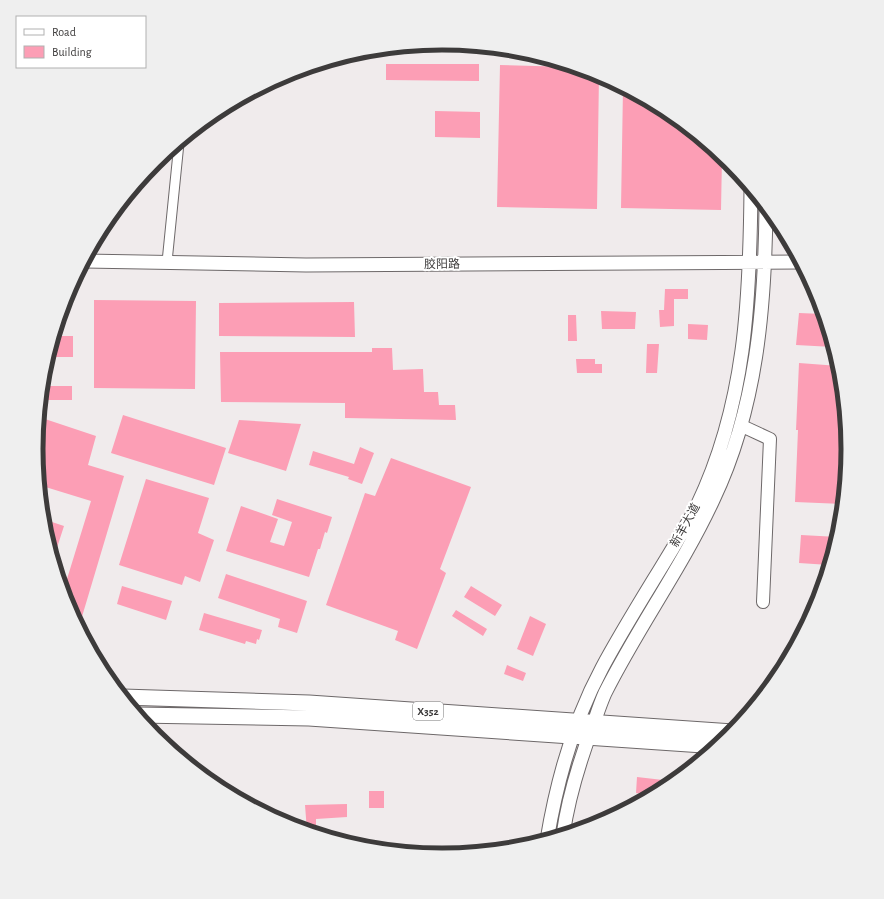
<svg xmlns="http://www.w3.org/2000/svg" width="884" height="899" font-family="'Alegreya Sans','Noto Sans SC',sans-serif">
<style>
.building{fill:#fc9eb5}
.lines{fill:none;stroke-linecap:round;stroke-linejoin:round}
.minor-casing{stroke:#6d6869;stroke-width:11}
.tertiary-casing{stroke:#6d6869;stroke-width:14}
.secondary-casing{stroke:#6d6869;stroke-width:15}
.primary-casing{stroke:#6d6869;stroke-width:17}
.minor{stroke:#fff;stroke-width:9}
.tertiary{stroke:#fff;stroke-width:12}
.secondary{stroke:#fff;stroke-width:13}
.primary{stroke:#fff;stroke-width:15}
.labels{text-anchor:middle;dominant-baseline:central;stroke-width:4;stroke-linejoin:round;paint-order:stroke}
.shield{fill:#fff;stroke:#777676;stroke-width:1}
.shield-label{font-size:11px;font-weight:bold;fill:#3d3b3b}
.street-label{font-size:12px;fill:#3d3b3b;stroke:#fff}
.rim{fill:none;stroke:#3d3b3b;stroke-width:5}
</style>
<rect width="100%" height="100%" fill="#f0ebec"/>
<!-- building -->
<path class="building" d="M 386,64 L 479,64 L 479,81 L 386,80 Z
M 500,65 L 572,67 L 599,75 L 597,209 L 497,207 Z
M 623,88 L 668,112 L 722,157 L 721,210 L 621,208 Z
M 435,111 L 480,112 L 480,138 L 435,137 Z
M 665,289 L 688,289 L 688,299 L 674,299 L 674,326 L 660,327 L 659,310 L 664,310 Z
M 94,300 L 196,301 L 195,389 L 94,388 Z
M 354,302 L 355,337 L 219,336 L 219,303 Z
M 601,311 L 636,312 L 635,329 L 602,329 Z
M 799,313 L 823,314 L 833,347 L 796,345 Z
M 568,315 L 576,315 L 577,341 L 568,341 Z
M 688,324 L 708,325 L 707,340 L 688,339 Z
M 54,336 L 73,336 L 73,357 L 48,357 Z
M 647,344 L 659,344 L 657,373 L 646,373 Z
M 372,348 L 392,348 L 393,370 L 423,369 L 424,392 L 438,392 L 439,405 L 455,405 L 456,420 L 345,418 L 345,403 L 221,402 L 220,352 L 372,352 Z
M 576,359 L 595,359 L 595,364 L 602,364 L 602,373 L 577,373 Z
M 799,363 L 839,366 L 848,450 L 843,504 L 795,502 L 798,430 L 796,430 Z
M 42,386 L 72,386 L 72,400 L 41,400 Z
M 123,415 L 226,448 L 214,485 L 111,453 Z
M 39,417 L 96,436 L 88,465 L 124,476 L 81,620 L 74,618 L 63,592 L 91,501 L 39,485 L 36,449 Z
M 239,420 L 301,424 L 286,471 L 228,453 Z
M 360,447 L 374,453 L 362,484 L 348,479 L 349,477 L 309,465 L 313,451 L 354,464 Z
M 391,458 L 471,487 L 440,569 L 446,573 L 417,649 L 395,640 L 398,631 L 326,605 L 365,493 L 375,496 Z
M 146,479 L 209,498 L 198,533 L 214,540 L 200,582 L 185,576 L 182,585 L 119,565 Z
M 277,499 L 332,517 L 327,533 L 325,532 L 320,549 L 318,549 L 309,577 L 226,551 L 241,506 L 278,519 L 270,542 L 284,546 L 292,522 L 272,515 Z
M 43,519 L 64,526 L 53,560 L 44,528 Z
M 801,535 L 838,537 L 829,565 L 799,563 Z
M 226,574 L 307,601 L 297,633 L 278,627 L 280,619 L 218,598 Z
M 122,586 L 172,601 L 166,620 L 117,604 Z
M 471,586 L 502,605 L 495,616 L 464,597 Z
M 456,610 L 487,629 L 483,636 L 452,616 Z
M 204,613 L 262,630 L 259,640 L 257,639 L 256,644 L 246,641 L 245,644 L 199,630 Z
M 530,616 L 546,624 L 533,656 L 517,649 Z
M 507,665 L 526,673 L 523,681 L 504,674 Z
M 637,777 L 663,780 L 675,781 L 652,796 L 636,793 Z
M 369,791 L 384,791 L 384,808 L 369,808 Z
M 347,804 L 347,817 L 316,819 L 316,834 L 307,831 L 305,805 Z"/>
<g class="lines">
<defs>
<path id="minor" d="M 167,262 L 179,143"/>
<path id="tertiary" d="M 742,426 L 770,439 L 763,602"/>
<path id="secondary" d="M 85,261 L 306,265 L 800,262
M 563,835 C 568,799 579,763 592,728 C 596,717 600,704 605,693 C 638,627 682,567 713,500 C 757,408 765,307 766,207
M 547,840 C 557,780 573,722 602,668 C 624,627 649,588 673,548 C 681,534 690,520 697,506 C 746,404 750,299 751,189"/>
<path id="primary" d="M 123,697 L 309,703 L 733,732
M 137,715 L 309,718 L 718,746"/>
</defs>
<!-- minor casing -->
<use href="#minor" class="minor-casing"/>
<!-- tertiary casing -->
<use href="#tertiary" class="tertiary-casing"/>
<!-- secondary casing -->
<use href="#secondary" class="secondary-casing"/>
<!-- primary casing -->
<use href="#primary" class="primary-casing"/>
<!-- minor -->
<use href="#minor" class="minor"/>
<!-- tertiary -->
<use href="#tertiary" class="tertiary"/>
<!-- secondary -->
<use href="#secondary" class="secondary"/>
<!-- primary -->
<use href="#primary" class="primary"/>
</g>
<g class="labels">
<!-- shield labels -->
<rect class="shield" x="413" y="702" width="30" height="18" rx="3"/>
<g class="shield-label">
<text x="428" y="711">X352</text>
</g>
<!-- street labels -->
<g class="street-label">
<text transform="translate(442 264) rotate(-1)">胶阳路</text>
<text transform="translate(685 525) rotate(-61)">新羊大道</text>
</g>
</g>
<!-- crop -->
<path d="M0 0H884V899H0ZM43 449a399 399 0 1 1 798 0a399 399 0 1 1-798 0Z" fill="#efefef" fill-rule="evenodd"/>
<path class="rim" d="M43 449a399 399 0 1 1 798 0a399 399 0 1 1-798 0Z"/>
<!-- legend -->
<rect x="16" y="16" width="130" height="52" fill="#ffffff" stroke="#b1b1b1"/>
<rect x="24" y="29" width="20" height="6" fill="#ffffff" stroke="#b1b1b1"/>
<text x="52" y="36" font-size="12" fill="#3d3b3b">Road</text>
<rect x="24" y="46" width="20" height="12" fill="#fc9eb5" stroke="#b1b1b1"/>
<text x="52" y="56" font-size="12" fill="#3d3b3b">Building</text>
</svg>
